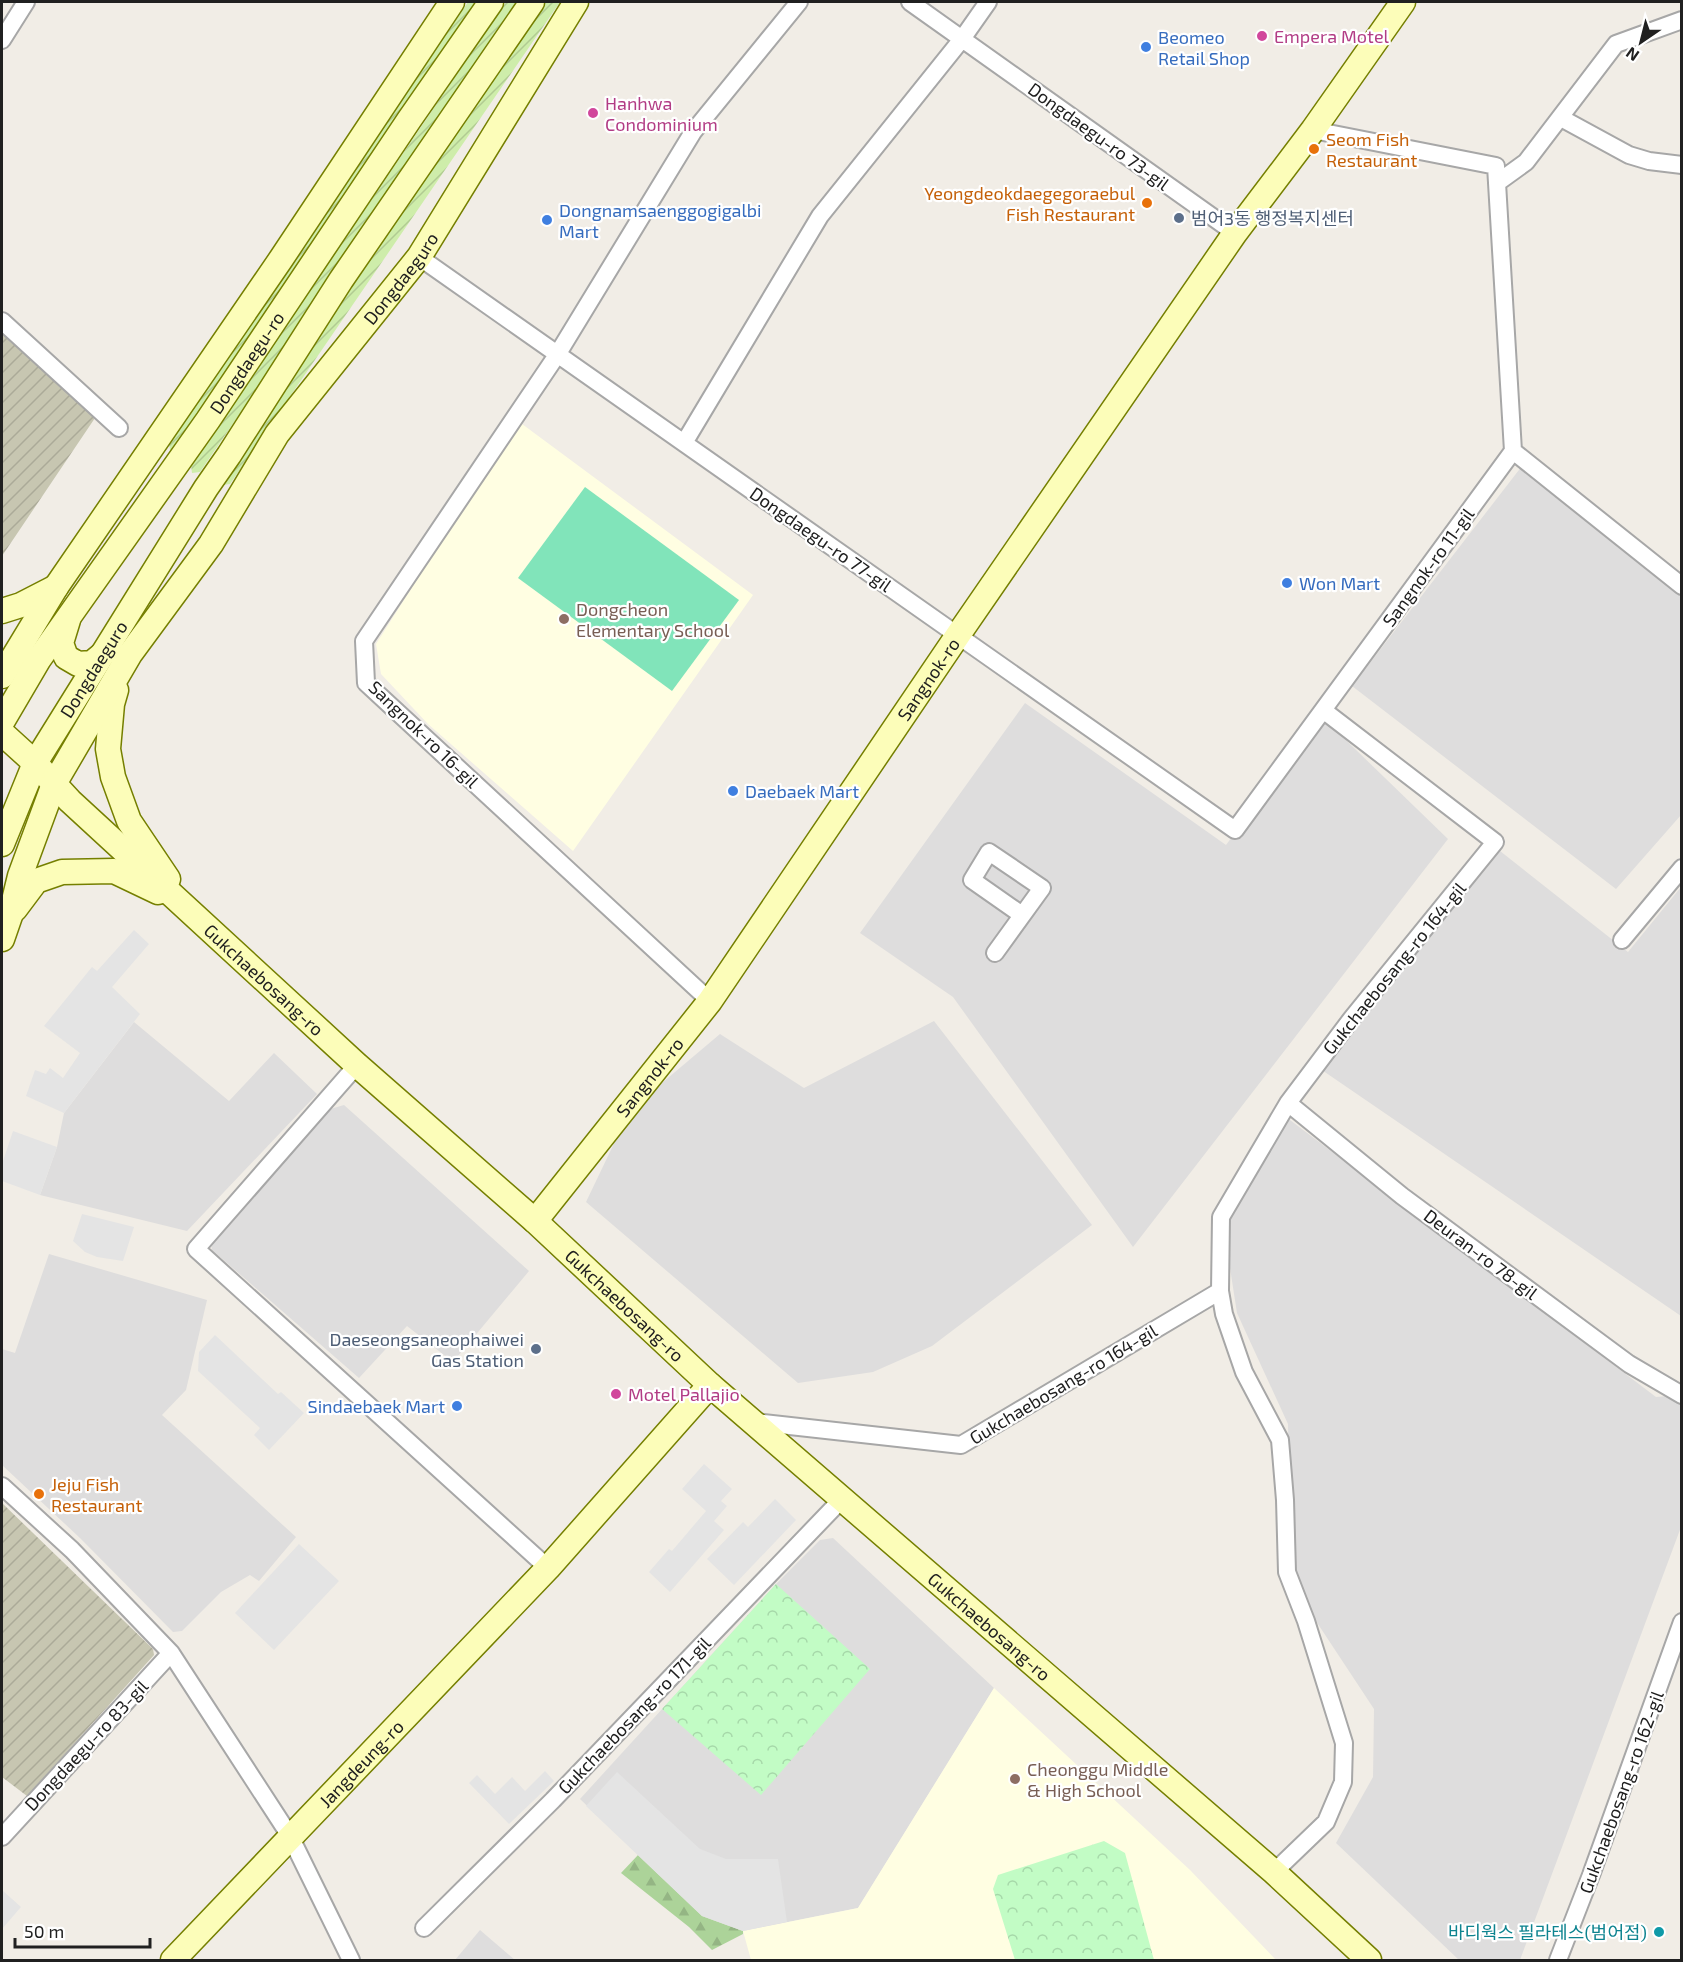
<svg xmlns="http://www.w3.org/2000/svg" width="1683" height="1962" font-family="'Exo 2','Noto Sans KR',sans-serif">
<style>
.residential{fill:#dedddd}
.education{fill:#fffee2}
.construction{fill:url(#construction-furrows)}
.forest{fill:url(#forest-firs)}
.park{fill:url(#park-crowns)}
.garden{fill:url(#garden-furrows)}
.pitch{fill:#81e4ba}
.parking{fill:#e4e4e4}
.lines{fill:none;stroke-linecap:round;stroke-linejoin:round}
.street-casing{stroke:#a7a7a7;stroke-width:20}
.secondary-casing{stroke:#757f00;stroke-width:27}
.street{stroke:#fff;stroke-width:16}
.secondary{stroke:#fcfdb9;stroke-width:24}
.hotel-dot{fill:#d1479c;stroke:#fff;stroke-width:2}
.shop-dot{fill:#3f7fe0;stroke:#fff;stroke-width:2}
.food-dot{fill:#e8710a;stroke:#fff;stroke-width:2}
.service-dot{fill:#5c6f8a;stroke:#fff;stroke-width:2}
.education-dot{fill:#8d6e63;stroke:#fff;stroke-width:2}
.culture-dot{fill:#0f9aa8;stroke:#fff;stroke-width:2}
.labels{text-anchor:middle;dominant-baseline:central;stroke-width:4.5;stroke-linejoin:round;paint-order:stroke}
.hotel-label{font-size:18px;fill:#b23c85;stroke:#fff;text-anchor:start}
.shop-label{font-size:18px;fill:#366cbe;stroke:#fff;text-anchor:start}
.street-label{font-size:18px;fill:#202020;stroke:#fff}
.food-label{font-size:18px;fill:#c56008;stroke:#fff;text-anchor:start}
.service-label{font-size:18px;fill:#4e5e75;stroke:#fff;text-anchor:start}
.education-label{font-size:18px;fill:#785e54;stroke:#fff;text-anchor:start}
.culture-label{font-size:18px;fill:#0d838f;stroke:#fff;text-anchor:end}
</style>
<defs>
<pattern id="construction-furrows" width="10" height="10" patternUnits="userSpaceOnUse" patternTransform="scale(1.5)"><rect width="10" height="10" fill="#c7c6b1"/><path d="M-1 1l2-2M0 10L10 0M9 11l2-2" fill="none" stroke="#abaa98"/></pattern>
<pattern id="forest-firs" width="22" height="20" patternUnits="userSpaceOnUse" patternTransform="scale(1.5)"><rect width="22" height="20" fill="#acd399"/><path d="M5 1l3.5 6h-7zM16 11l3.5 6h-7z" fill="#94b584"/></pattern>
<pattern id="park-crowns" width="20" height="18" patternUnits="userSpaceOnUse" patternTransform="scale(1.5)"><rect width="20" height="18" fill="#c2fcc5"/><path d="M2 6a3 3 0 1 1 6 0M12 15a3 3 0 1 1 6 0" fill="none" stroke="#a6d8a9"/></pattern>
<pattern id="garden-furrows" width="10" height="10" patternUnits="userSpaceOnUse" patternTransform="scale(1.5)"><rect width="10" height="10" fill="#ceedaa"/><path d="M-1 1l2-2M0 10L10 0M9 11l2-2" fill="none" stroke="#b1cb92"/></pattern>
</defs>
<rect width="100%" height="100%" fill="#f1ede6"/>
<!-- residential -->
<path class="residential" d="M 1522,466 L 1681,595 L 1681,815 L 1616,889 L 1352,686 Z
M 1025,703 L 1226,845 L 1321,716 L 1448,839 L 1133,1247 L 953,997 L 860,933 Z
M 1495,847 L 1628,952 L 1681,887 L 1681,1316 L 1316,1066 Z
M 934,1021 L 1092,1225 L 932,1346 L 873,1372 L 798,1383 L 586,1202 L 630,1110 L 720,1034 L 804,1088 Z
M 134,1022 L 229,1101 L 274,1053 L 317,1094 L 187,1231 L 40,1195 L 57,1147 L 64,1113 Z
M 344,1105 L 529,1271 L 453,1362 L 407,1326 L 359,1378 L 212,1250 L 211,1244 L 327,1110 Z
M 1282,1114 L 1656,1397 L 1681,1395 L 1681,1527 L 1520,1960 L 1459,1960 L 1336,1843 L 1373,1777 L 1374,1709 L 1310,1612 L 1290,1556 L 1288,1424 L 1237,1313 L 1220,1204 Z
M 49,1254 L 207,1300 L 186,1390 L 162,1415 L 296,1537 L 259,1581 L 250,1575 L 221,1592 L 182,1631 L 173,1632 L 80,1538 L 2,1465 L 2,1349 L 15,1353 Z
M 833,1538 L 994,1688 L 858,1908 L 743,1931 L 702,1916 L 580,1799 L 776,1584 L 820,1540 Z
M 480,1930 L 515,1960 L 455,1960 Z"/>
<!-- education -->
<path class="education" d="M 518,421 L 753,595 L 573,851 L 428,724 L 381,674 L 376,644 Z
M 994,1688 L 1190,1870 L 1276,1960 L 751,1960 L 743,1931 L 858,1908 Z"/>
<!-- construction -->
<path class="construction" d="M 2,330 L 97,415 L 2,556 Z
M 2,1503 L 153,1649 L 154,1655 L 27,1796 L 2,1777 Z"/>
<!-- forest -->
<path class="forest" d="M 638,1855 L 702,1916 L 743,1931 L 743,1934 L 712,1950 L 689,1927 L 621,1873 Z"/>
<!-- park -->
<path class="park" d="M 776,1584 L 870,1669 L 761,1795 L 662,1709 Z
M 1104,1841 L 1125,1853 L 1154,1960 L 1015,1960 L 993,1889 L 998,1875 Z"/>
<!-- garden -->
<path class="garden" d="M 468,2 L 484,2 L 177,450 L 170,450 L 169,443 Z
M 506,2 L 521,2 L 200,472 L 192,473 L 191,465 Z
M 544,2 L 560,2 L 230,484 L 223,485 L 221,477 Z"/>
<!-- pitch -->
<path class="pitch" d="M 585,487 L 739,600 L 672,691 L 518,578 Z"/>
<!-- parking -->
<path class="parking" d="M 134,930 L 149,944 L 112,987 L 140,1014 L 64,1113 L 26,1096 L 35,1070 L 46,1074 L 50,1068 L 63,1078 L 80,1053 L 44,1026 L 92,967 L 97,971 Z
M 13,1131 L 57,1147 L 40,1195 L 2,1181 L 2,1164 Z
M 82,1214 L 134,1227 L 123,1261 L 97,1257 L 85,1252 L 73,1241 Z
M 215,1335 L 278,1394 L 281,1392 L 304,1413 L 269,1450 L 254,1435 L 260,1428 L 198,1371 L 199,1352 Z
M 704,1464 L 732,1489 L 721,1501 L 727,1506 L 714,1521 L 724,1530 L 670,1592 L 649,1572 L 669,1549 L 672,1551 L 706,1511 L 682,1489 Z
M 775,1499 L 796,1520 L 734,1585 L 707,1559 L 743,1522 L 748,1527 Z
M 299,1544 L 339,1581 L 274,1650 L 235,1613 Z
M 545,1771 L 554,1781 L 509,1824 L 469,1783 L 477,1775 L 495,1794 L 512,1777 L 525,1791 Z
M 617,1772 L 700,1849 L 726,1859 L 778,1859 L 787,1922 L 743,1931 L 702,1916 L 586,1806 Z
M 2,1890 L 21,1907 L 2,1929 Z"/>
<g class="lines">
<defs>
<path id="street" d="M 910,2 L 1235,233
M 2,40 L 26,2
M 1561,118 L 1629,155 L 1649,161 L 1682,165
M 1497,183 L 1526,162 L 1616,44 L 1682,20
M 419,257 L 1235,830 L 1513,451 L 1496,166 L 1313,130
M 2,321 L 119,428
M 684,443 L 820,216 L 962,39 L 988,2
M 1513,451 L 1682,586
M 1622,940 L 1682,868
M 995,953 L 1042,888 L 989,852 L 972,880 L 1022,915
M 710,1001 L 366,683 L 364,641 L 557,355 L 693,132 L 799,2
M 357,1065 L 196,1249 L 548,1568
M 1288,1103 L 1402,1196 L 1629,1364 L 1682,1395
M 754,1422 L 961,1445 L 1220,1291
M 2,1486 L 72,1550 L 171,1653 L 290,1836 L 351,1960
M 2,1837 L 171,1653
M 1274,1872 L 1326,1822 L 1343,1782 L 1344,1743 L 1306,1621 L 1287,1572 L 1285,1500 L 1280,1440 L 1244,1372 L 1224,1314 L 1220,1291 L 1221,1217 L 1288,1103 L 1352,1018 L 1495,842 L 1323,710
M 424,1928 L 553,1800 L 842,1499
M 1558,1960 L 1591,1875 L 1682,1622"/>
<g id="secondary">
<path d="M 2,611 L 21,605 L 56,587"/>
<path d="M 68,620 L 61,643 L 66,657 L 78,664 L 92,663 L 103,654"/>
<path d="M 2,676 L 56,587 L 281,259 L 452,2"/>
<path d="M 116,690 L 112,704 L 108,749 L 113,777 L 129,821 L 168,879"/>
<path id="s1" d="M 2,722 L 39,659 L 208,420 L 409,120 L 491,2"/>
<path id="s2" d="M 2,733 L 35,763 L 70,801 L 357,1065 L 535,1221 L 710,1385 L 1274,1872 L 1369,1960"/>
<path id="s3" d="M 2,844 L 35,763 L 206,488 L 229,455 L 341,280 L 532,2"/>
<path d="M 15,909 L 36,881 L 62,872 L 114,871 L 158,892"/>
<path id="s4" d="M 2,939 L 11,913 L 20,876 L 54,784 L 130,654 L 211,544 L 277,434 L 419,257 L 576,2"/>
<path id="s5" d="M 535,1221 L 710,1001 L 958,635 L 1235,233 L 1313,130 L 1403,2"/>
<path id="s6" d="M 173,1960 L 548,1568 L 710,1385"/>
</g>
</defs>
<!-- street casing -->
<use href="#street" class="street-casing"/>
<!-- secondary casing -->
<use href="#secondary" class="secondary-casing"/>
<!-- street -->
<use href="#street" class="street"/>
<!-- secondary -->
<use href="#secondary" class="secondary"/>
</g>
<!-- markers -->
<g class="hotel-dot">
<circle cx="1262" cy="36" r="6"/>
<circle cx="593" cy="113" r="6"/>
<circle cx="616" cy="1394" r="6"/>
</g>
<g class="shop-dot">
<circle cx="1146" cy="47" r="6"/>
<circle cx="547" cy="220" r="6"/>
<circle cx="1287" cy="583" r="6"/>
<circle cx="733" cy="791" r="6"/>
<circle cx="457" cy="1406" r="6"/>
</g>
<g class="food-dot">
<circle cx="1314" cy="149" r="6"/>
<circle cx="1147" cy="203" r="6"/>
<circle cx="39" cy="1494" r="6"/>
</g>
<g class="service-dot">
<circle cx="1179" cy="218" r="6"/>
<circle cx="536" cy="1349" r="6"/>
</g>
<g class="education-dot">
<circle cx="564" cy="619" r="6"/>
<circle cx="1015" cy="1779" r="6"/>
</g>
<circle class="culture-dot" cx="1659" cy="1932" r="6"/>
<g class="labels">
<!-- hotel labels -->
<g class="hotel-label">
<text x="1274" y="36">Empera Motel</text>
<text x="605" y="103">Hanhwa<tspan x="605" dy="21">Condominium</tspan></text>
<text x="628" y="1394">Motel Pallajio</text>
</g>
<!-- shop labels -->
<g class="shop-label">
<text x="1158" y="37">Beomeo<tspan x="1158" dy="21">Retail Shop</tspan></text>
<text x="559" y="210">Dongnamsaenggogigalbi<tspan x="559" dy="21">Mart</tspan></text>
<text x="1299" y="583">Won Mart</text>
<text x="745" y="791">Daebaek Mart</text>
<text x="445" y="1406" text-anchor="end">Sindaebaek Mart</text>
</g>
<!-- street labels -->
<g class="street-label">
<text transform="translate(1099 136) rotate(36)">Dongdaegu-ro 73-gil</text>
<text stroke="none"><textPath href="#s4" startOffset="778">Dongdaeguro</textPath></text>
<text stroke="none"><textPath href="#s1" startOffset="435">Dongdaegu-ro</textPath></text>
<text transform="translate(821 539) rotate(35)">Dongdaegu-ro 77-gil</text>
<text transform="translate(1428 567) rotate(-54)">Sangnok-ro 11-gil</text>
<text stroke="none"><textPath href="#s3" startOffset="198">Dongdaeguro</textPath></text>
<text stroke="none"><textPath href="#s5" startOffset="670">Sangnok-ro</textPath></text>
<text transform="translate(424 734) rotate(44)">Sangnok-ro 16-gil</text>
<text transform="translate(1394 968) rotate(-51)">Gukchaebosang-ro 164-gil</text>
<text stroke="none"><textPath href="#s2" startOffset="360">Gukchaebosang-ro</textPath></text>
<text stroke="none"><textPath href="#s5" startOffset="184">Sangnok-ro</textPath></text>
<text transform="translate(1481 1254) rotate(37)">Deuran-ro 78-gil</text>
<text stroke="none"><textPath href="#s2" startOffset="846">Gukchaebosang-ro</textPath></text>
<text transform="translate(1063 1384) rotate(-31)">Gukchaebosang-ro 164-gil</text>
<text stroke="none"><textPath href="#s2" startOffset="1332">Gukchaebosang-ro</textPath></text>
<text transform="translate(634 1715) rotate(-46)">Gukchaebosang-ro 171-gil</text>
<text transform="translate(86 1745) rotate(-47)">Dongdaegu-ro 83-gil</text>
<text stroke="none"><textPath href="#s6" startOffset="272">Jangdeung-ro</textPath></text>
<text transform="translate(1621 1792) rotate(-70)">Gukchaebosang-ro 162-gil</text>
</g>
<!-- food labels -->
<g class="food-label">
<text x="1326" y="139">Seom Fish<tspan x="1326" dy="21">Restaurant</tspan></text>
<text x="1135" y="193" text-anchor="end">Yeongdeokdaegegoraebul<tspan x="1135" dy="21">Fish Restaurant</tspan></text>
<text x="51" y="1484">Jeju Fish<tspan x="51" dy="21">Restaurant</tspan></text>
</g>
<!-- service labels -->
<g class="service-label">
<text x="1191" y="218">범어3동 행정복지센터</text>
<text x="524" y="1339" text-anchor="end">Daeseongsaneophaiwei<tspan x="524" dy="21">Gas Station</tspan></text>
</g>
<!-- education labels -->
<g class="education-label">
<text x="576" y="609">Dongcheon<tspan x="576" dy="21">Elementary School</tspan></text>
<text x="1027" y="1769">Cheonggu Middle<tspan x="1027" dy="21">&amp; High School</tspan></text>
</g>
<!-- culture labels -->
<g class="culture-label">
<text x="1647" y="1932">바디웍스 필라테스(범어점)</text>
</g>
</g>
<!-- border -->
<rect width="1683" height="1962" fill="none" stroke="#202020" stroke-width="6"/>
<!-- north arrow -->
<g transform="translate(1641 42) rotate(215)" stroke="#ffffff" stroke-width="4.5" paint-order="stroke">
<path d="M0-4.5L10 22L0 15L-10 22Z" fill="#202020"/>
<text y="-9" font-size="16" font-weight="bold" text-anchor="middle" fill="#202020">N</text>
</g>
<!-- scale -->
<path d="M15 1938v9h135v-9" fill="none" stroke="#202020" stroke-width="3"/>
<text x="24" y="1938" font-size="18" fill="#202020" stroke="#ffffff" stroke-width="4.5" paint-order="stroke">50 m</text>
</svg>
